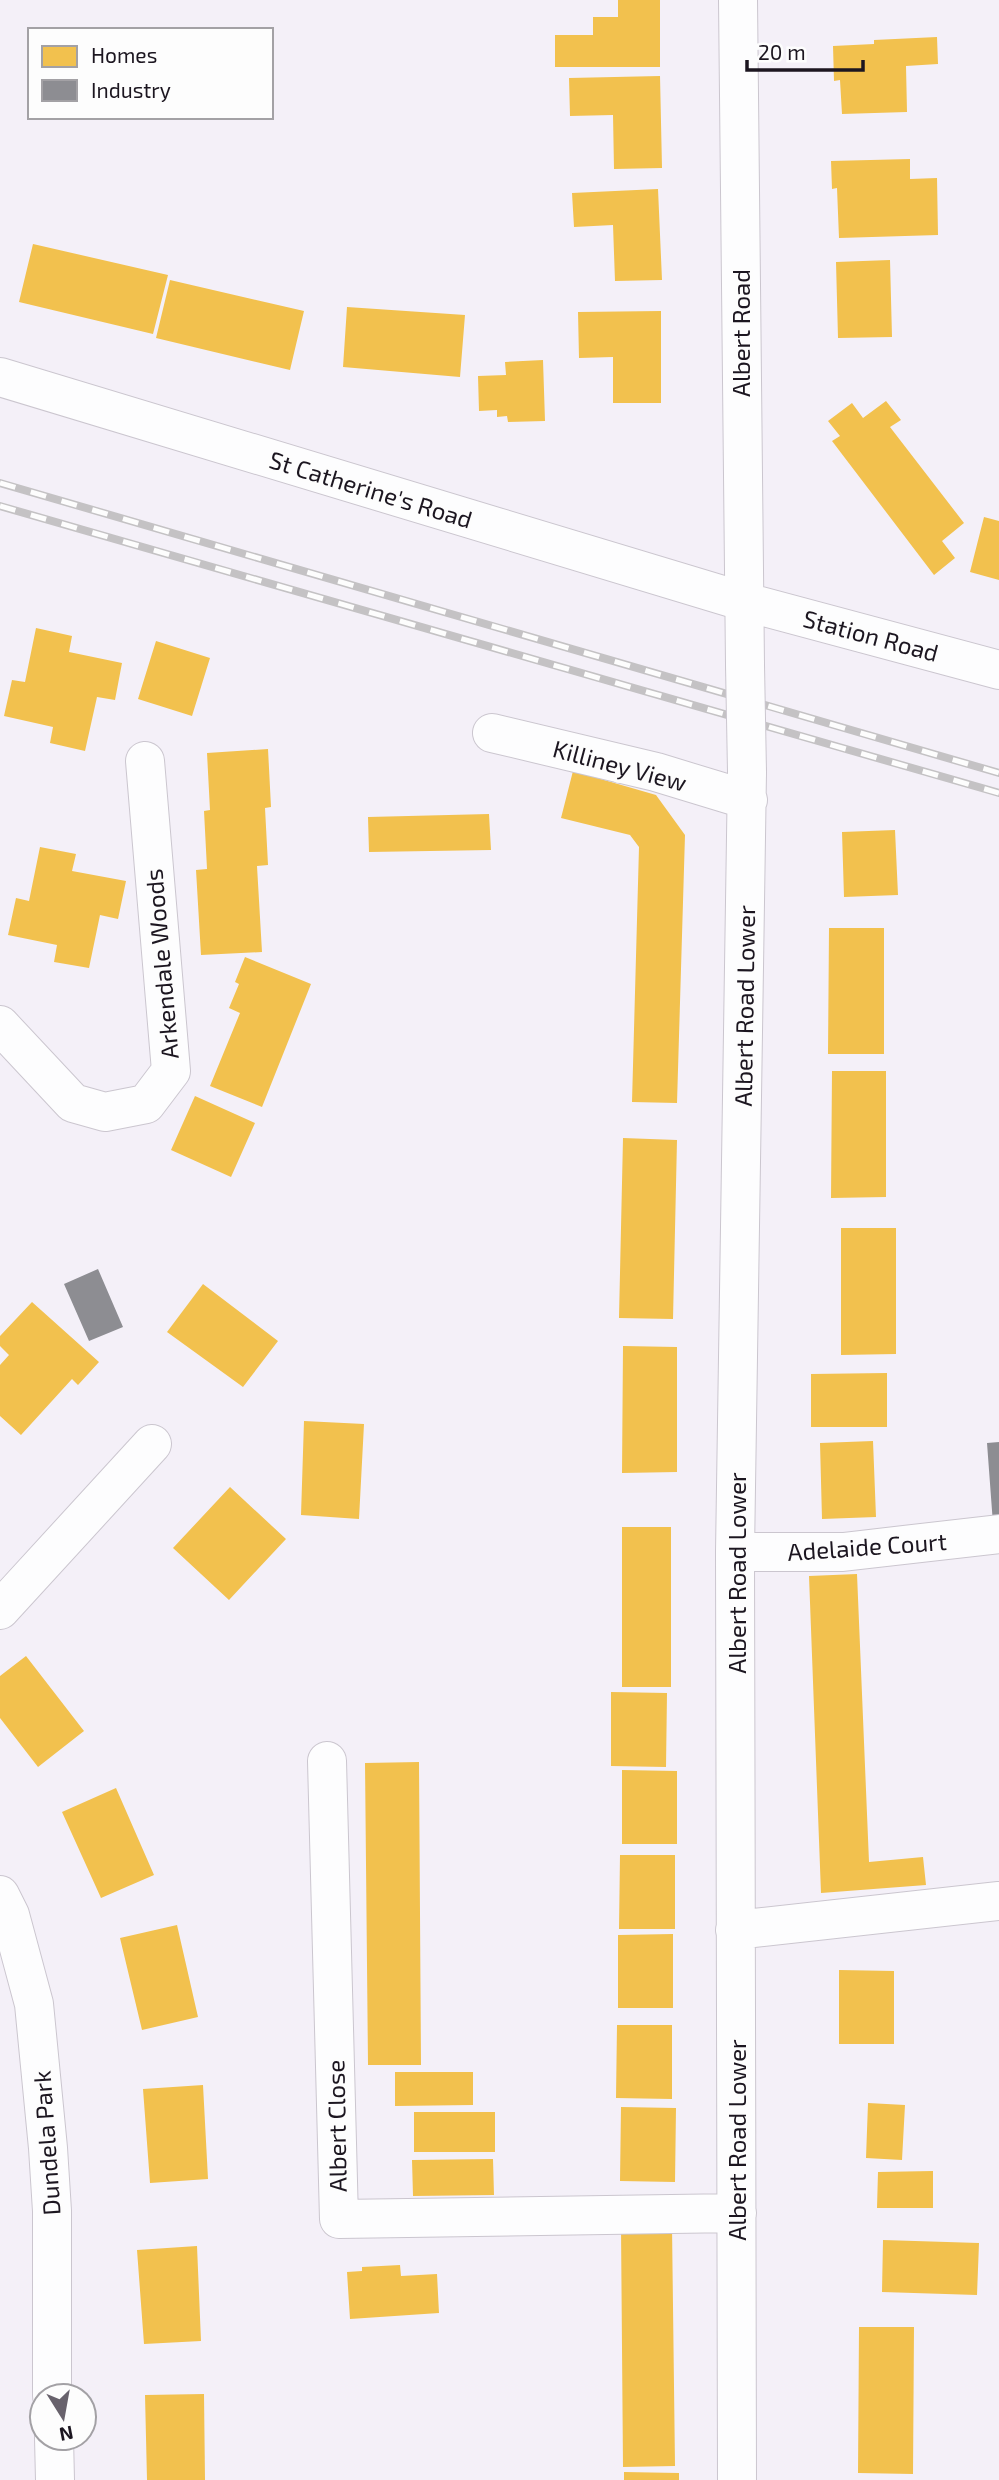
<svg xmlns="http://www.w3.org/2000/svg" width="999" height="2480" font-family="'Exo 2',sans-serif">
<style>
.homes{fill:#f2c14e}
.industry{fill:#8d8d92}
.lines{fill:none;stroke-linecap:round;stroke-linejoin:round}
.minor-casing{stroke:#cbc6cf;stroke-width:40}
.minor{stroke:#fdfdfe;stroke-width:38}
.rail-casing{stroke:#c4c2c4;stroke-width:8}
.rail{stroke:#fdfdfd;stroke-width:5;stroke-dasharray:16;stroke-linecap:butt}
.minor-bridge-casing{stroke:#cbc6cf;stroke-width:40;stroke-linecap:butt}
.minor-bridge{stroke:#fdfdfe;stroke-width:38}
.labels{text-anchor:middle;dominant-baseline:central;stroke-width:7;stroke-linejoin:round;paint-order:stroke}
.street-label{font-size:24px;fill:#1c1620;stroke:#fdfdfd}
</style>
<rect width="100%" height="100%" fill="#f4f0f8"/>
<!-- homes -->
<path class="homes" d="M 618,0 L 660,0 L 660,67 L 555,67 L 555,35 L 593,35 L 593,17 L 618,17 Z
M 937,37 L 938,64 L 906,66 L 907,112 L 842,114 L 840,80 L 834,81 L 833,46 L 874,44 L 874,40 Z
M 660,76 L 662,168 L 614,169 L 613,115 L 570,116 L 569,78 Z
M 910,159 L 910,179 L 937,178 L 938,235 L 839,238 L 837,188 L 832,189 L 831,161 Z
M 658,189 L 662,280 L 615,281 L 613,225 L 574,227 L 572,193 Z
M 33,244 L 168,275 L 153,334 L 19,302 Z
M 890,260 L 892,337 L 838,338 L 836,262 Z
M 170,280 L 304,311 L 290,370 L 156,338 Z
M 347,307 L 465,315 L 460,377 L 343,367 Z
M 661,311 L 661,403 L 613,403 L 613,357 L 579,358 L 578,312 Z
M 543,360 L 545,421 L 508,422 L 507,416 L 497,417 L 497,410 L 479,411 L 478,376 L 506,375 L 505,362 Z
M 886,401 L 901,420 L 890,427 L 964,523 L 942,541 L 955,558 L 934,575 L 832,441 L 840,436 L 828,421 L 852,403 L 863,418 Z
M 984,517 L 999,521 L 999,580 L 970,572 Z
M 36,628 L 72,636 L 69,652 L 122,663 L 115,700 L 97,697 L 85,751 L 50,743 L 53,727 L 4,716 L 12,680 L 25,682 Z
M 156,641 L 210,658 L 192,716 L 138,699 Z
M 268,749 L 271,807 L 265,808 L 268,865 L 257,866 L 262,952 L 201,955 L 196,870 L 207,869 L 204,811 L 210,810 L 207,753 Z
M 573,771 L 656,795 L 685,835 L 677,1103 L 632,1102 L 639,847 L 630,835 L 561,818 Z
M 489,814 L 491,850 L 369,852 L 368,817 Z
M 895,830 L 898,895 L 844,897 L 842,832 Z
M 40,847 L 76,854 L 72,871 L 126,881 L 118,919 L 100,915 L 89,968 L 54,962 L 57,945 L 8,935 L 16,898 L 29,901 Z
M 829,928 L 884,928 L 884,1054 L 828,1054 Z
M 245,957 L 311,984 L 262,1107 L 210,1086 L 240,1013 L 229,1008 L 239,984 L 235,982 Z
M 832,1071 L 886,1071 L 886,1197 L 831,1198 Z
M 195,1096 L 255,1123 L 231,1177 L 171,1150 Z
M 623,1138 L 677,1140 L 673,1319 L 619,1318 Z
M 841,1228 L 896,1228 L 896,1354 L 841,1355 Z
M 203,1284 L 278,1341 L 243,1387 L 167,1332 Z
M 32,1302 L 99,1362 L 78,1385 L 72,1379 L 21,1435 L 0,1416 L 0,1365 L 9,1355 L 0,1346 L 0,1336 Z
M 623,1346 L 677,1347 L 677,1472 L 622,1473 Z
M 887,1373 L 887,1427 L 811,1427 L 811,1374 Z
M 304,1421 L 364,1424 L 359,1519 L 301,1515 Z
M 873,1441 L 876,1517 L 822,1519 L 820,1443 Z
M 230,1487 L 286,1539 L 229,1600 L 173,1548 Z
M 622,1527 L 671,1527 L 671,1687 L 622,1687 Z
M 857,1574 L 869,1862 L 923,1857 L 926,1885 L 821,1893 L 809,1576 Z
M 26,1656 L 84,1731 L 38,1767 L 0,1718 L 0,1676 Z
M 611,1692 L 667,1693 L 666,1767 L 611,1766 Z
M 419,1762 L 421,2065 L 368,2065 L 365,1763 Z
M 622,1770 L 677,1771 L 677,1844 L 622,1844 Z
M 116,1788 L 154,1875 L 101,1898 L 62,1812 Z
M 620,1855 L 675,1855 L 675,1929 L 619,1929 Z
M 177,1925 L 198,2017 L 142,2030 L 120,1938 Z
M 673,1934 L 673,2008 L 618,2008 L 618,1935 Z
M 839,1970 L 894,1971 L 894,2044 L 839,2044 Z
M 617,2025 L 672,2025 L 672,2099 L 616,2098 Z
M 395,2072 L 473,2072 L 473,2105 L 395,2106 Z
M 203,2085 L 208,2179 L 150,2183 L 143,2089 Z
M 868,2103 L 905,2105 L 902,2160 L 866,2158 Z
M 621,2107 L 676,2108 L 675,2182 L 620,2181 Z
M 414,2112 L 495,2112 L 495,2152 L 414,2152 Z
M 493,2159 L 494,2195 L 413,2196 L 412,2160 Z
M 933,2171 L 933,2208 L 877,2208 L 878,2172 Z
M 672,2226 L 675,2466 L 623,2467 L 621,2227 Z
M 883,2240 L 979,2243 L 977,2295 L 882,2292 Z
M 197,2246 L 201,2341 L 144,2344 L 137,2250 Z
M 400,2265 L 401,2276 L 437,2274 L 439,2313 L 350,2319 L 347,2272 L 362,2271 L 362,2267 Z
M 859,2327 L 914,2327 L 913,2474 L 858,2473 Z
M 204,2394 L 205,2480 L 147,2480 L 145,2395 Z
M 624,2472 L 679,2473 L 679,2480 L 624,2480 Z"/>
<!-- industry -->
<path class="industry" d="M 98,1269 L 123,1327 L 89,1341 L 64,1284 Z
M 999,1442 L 999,1523 L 993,1524 L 987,1443 Z"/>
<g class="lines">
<defs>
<path id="minor" d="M 738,0 L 745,665
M 0,377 L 742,601 L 999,670
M 492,733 L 656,772 L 748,800
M 0,1025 L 73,1103 L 105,1112 L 146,1104 L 171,1071 L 145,761
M 735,1552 L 843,1552 L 999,1534
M 0,1610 L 152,1444
M 327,1761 L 339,2219 L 737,2213
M 0,1895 L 10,1915 L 34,2004 L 48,2148 L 52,2211 L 52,2396
M 735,1930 L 999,1901
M 54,2438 L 55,2480
M 737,2480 L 735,1552 L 747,772"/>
</defs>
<!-- minor casing -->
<use href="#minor" class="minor-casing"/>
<!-- minor -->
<use href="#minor" class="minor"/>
<defs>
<path id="rail" d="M 0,483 L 999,773
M 0,506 L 999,793"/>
</defs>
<!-- rail casing -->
<use href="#rail" class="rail-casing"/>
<!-- rail -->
<use href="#rail" class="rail"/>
<defs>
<path id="minor-bridge" d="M 745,665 L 747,772"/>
</defs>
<!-- minor-bridge casing -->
<use href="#minor-bridge" class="minor-bridge-casing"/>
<!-- minor-bridge -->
<use href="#minor-bridge" class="minor-bridge"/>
</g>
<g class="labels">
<!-- street labels -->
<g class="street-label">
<text transform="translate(740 333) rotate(-90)">Albert Road</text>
<text transform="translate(371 489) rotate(17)">St Catherine's Road</text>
<text transform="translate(871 635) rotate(15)">Station Road</text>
<text transform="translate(620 765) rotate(15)">Killiney View</text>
<text transform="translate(161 964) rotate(-95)">Arkendale Woods</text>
<text transform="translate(744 1006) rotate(-89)">Albert Road Lower</text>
<text transform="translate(867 1546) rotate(-4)">Adelaide Court</text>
<text transform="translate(736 1573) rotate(-90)">Albert Road Lower</text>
<text transform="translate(336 2126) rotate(-91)">Albert Close</text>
<text transform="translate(736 2140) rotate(-90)">Albert Road Lower</text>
<text transform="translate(46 2143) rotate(-94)">Dundela Park</text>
</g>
</g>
<!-- legend -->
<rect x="28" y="28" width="245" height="91" fill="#fdfdfd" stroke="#a3a1a5" stroke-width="2"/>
<rect x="42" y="46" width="35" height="21" fill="#f2c14e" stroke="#a3a1a5" stroke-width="2"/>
<text x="91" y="63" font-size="21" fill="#1c1620">Homes</text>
<rect x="42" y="80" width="35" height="21" fill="#8d8d92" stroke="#a3a1a5" stroke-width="2"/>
<text x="91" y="98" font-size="21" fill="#1c1620">Industry</text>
<!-- north arrow -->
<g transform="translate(63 2417) rotate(169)"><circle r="33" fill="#fdfdfd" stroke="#a3a1a5" stroke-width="2"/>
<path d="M0-5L12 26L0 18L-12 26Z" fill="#68626c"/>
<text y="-10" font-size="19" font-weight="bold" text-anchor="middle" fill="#1c1620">N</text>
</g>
<!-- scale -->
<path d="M747 60v10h116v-10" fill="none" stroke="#1c1620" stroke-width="3.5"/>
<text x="758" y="60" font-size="21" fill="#1c1620" stroke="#fdfdfd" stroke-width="5" paint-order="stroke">20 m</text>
</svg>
